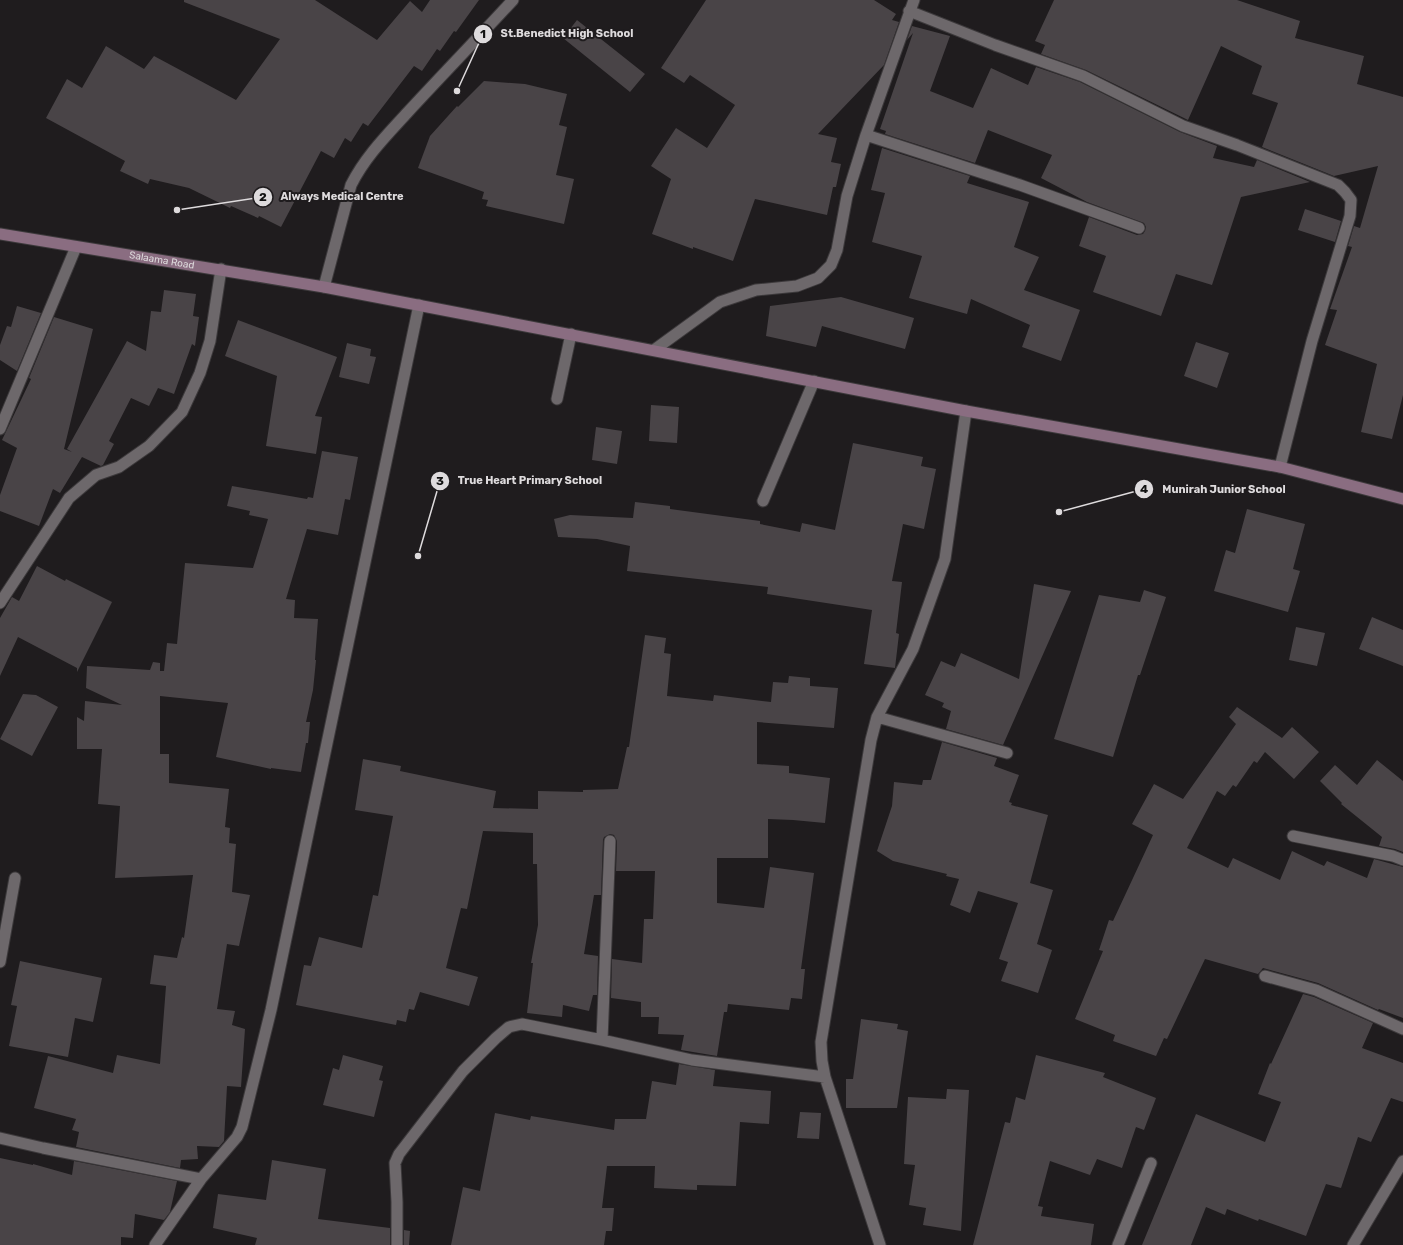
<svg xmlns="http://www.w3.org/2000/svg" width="1403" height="1245" font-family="Rubik,sans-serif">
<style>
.building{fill:#494447}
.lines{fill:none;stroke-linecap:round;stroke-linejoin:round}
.service-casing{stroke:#3c393b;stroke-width:13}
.minor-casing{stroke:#3c393b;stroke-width:13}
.secondary-casing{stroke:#3c393b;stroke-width:13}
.service{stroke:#6d686b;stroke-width:11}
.minor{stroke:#6d686b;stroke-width:11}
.secondary{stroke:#8a6d81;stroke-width:11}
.labels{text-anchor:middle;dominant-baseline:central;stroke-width:4;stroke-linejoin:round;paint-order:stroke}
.street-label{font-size:10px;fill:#dedbdd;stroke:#1f1c1e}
.leader{fill:none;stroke:#dedbdd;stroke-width:1.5}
.callout-dot{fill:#dedbdd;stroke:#1f1c1e;stroke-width:1.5}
.mark-label{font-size:12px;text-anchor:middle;font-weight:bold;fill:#111}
.callout-label{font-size:11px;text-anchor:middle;font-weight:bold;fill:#dedbdd;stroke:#1f1c1e;stroke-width:4;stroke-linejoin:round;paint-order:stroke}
</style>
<rect width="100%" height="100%" fill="#1f1c1e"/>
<!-- building -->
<path class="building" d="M 184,0 L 315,0 L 377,40 L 410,1 L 422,12 L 430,0 L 479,0 L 456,32 L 454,31 L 440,51 L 437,49 L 422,71 L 414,66 L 368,126 L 363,123 L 351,142 L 345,138 L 334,158 L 321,151 L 281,227 L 259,216 L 258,218 L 231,206 L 230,208 L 189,188 L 150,179 L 148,184 L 120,171 L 125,161 L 46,118 L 67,79 L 82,88 L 106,46 L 144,69 L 154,56 L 236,100 L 280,39 L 184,2 Z
M 706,0 L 874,0 L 896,14 L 892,20 L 899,22 L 884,65 L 818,134 L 837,138 L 831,162 L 841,164 L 836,187 L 833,187 L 827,215 L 755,199 L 733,261 L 693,247 L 693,249 L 652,234 L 671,179 L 651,166 L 676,128 L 707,148 L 735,105 L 690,75 L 684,83 L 661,68 Z
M 1054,0 L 1237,0 L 1300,21 L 1295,38 L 1364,56 L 1357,84 L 1403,97 L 1403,395 L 1392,439 L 1361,432 L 1377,364 L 1325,345 L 1337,310 L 1330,309 L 1352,247 L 1348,246 L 1354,226 L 1360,228 L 1378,166 L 1334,176 L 1262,147 L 1278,103 L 1252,94 L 1262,66 L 1221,46 L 1188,120 L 1086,70 L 1041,54 L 1045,45 L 1035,41 Z
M 577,20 L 645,74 L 630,92 L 563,38 Z
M 912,26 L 950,36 L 930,91 L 973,108 L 991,68 L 1028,85 L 1036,67 L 1080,82 L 1180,132 L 1217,146 L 1213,158 L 1254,167 L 1257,160 L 1310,182 L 1241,197 L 1212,285 L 1176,274 L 1161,316 L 1093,292 L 1106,256 L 1079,246 L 1089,217 L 1137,235 L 1143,234 L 1145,231 L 1146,227 L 1144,223 L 1087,202 L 1041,178 L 1052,155 L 988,130 L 975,163 L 885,134 L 886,131 L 880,129 L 913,33 L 907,40 Z
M 484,81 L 525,84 L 567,94 L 559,125 L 567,127 L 556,175 L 574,179 L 564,224 L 486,206 L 488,200 L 482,199 L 484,192 L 418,168 L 430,136 L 457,106 L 458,107 Z
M 882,148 L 970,176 L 967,183 L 1029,202 L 1014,247 L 1039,257 L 1024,290 L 1080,310 L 1061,361 L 1022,347 L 1030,325 L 971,299 L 967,314 L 909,298 L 922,256 L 872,242 L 885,193 L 871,190 Z
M 1305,209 L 1341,221 L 1335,242 L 1298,230 Z
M 164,290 L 196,294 L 193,316 L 199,317 L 195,346 L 192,344 L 174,394 L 158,388 L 149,406 L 131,398 L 109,441 L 114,444 L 103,465 L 101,466 L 82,457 L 60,493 L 53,489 L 39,526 L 0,511 L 0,495 L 17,448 L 2,440 L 31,379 L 29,378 L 54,317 L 93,329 L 64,449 L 72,452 L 67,449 L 127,341 L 146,351 L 151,311 L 161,312 Z
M 841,297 L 914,318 L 905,349 L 822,326 L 816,347 L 766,336 L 770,306 Z
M 17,306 L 41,313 L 17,371 L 0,360 L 0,345 L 7,326 L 11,327 Z
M 238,320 L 337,357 L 315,416 L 322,417 L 316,454 L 266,446 L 277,376 L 225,356 Z
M 1196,342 L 1229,353 L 1217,388 L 1184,376 Z
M 347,343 L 371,349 L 370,356 L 376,357 L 369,384 L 339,377 Z
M 651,405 L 679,407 L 677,443 L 649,441 Z
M 596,427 L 622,431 L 617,464 L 592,460 Z
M 853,443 L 923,457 L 921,466 L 936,469 L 924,529 L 903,524 L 892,581 L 902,582 L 896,633 L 899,634 L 895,668 L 864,664 L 872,610 L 767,594 L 768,587 L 627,571 L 630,546 L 597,539 L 558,537 L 554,519 L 570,515 L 633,518 L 635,502 L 670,506 L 670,509 L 760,521 L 760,524 L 800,532 L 802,523 L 835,530 Z
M 322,451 L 358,457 L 350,500 L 345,499 L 338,535 L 307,529 L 286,599 L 295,600 L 294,618 L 318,619 L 315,660 L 316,660 L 313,690 L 306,722 L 310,722 L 308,743 L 306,743 L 301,772 L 271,768 L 271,769 L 216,757 L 228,703 L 160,696 L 160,754 L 169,754 L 169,783 L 229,789 L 225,827 L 230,828 L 229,843 L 236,844 L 232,892 L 250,895 L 239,946 L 227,944 L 217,1009 L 235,1011 L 232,1025 L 245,1029 L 241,1087 L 227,1086 L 224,1141 L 219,1147 L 197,1146 L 198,1159 L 181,1160 L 180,1168 L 76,1147 L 79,1132 L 72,1130 L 76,1119 L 34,1108 L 48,1056 L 113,1073 L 117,1055 L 160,1064 L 166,986 L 150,984 L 154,955 L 177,958 L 182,937 L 184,938 L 193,875 L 115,878 L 120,806 L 98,804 L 102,749 L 77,749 L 77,717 L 84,721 L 85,701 L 122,705 L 86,688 L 87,666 L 150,670 L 153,662 L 160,663 L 160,671 L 164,671 L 167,643 L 177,644 L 185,563 L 253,568 L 268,519 L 249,515 L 250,511 L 227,506 L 232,486 L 307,499 L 308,497 L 313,498 Z
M 1247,509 L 1305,524 L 1293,569 L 1300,571 L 1288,612 L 1214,591 L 1226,550 L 1235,553 Z
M 37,566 L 65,581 L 66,579 L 112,602 L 77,672 L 77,668 L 18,637 L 0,676 L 0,618 L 12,597 L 19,601 Z
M 1034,584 L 1071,591 L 1003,745 L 946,729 L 951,711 L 942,707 L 944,703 L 925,695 L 941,661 L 955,667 L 961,653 L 1019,679 Z
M 1144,590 L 1166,597 L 1140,675 L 1138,675 L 1113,757 L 1054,739 L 1099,595 L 1140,602 Z
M 1372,617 L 1403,630 L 1403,666 L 1359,649 Z
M 1296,627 L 1325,633 L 1317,666 L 1289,660 Z
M 645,635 L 666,638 L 664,653 L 671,654 L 667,696 L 713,701 L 714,695 L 771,702 L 773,682 L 788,683 L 789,676 L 810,678 L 810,686 L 838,688 L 834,728 L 757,722 L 757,764 L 789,766 L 789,773 L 830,778 L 825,823 L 793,820 L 768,819 L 768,858 L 717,858 L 717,903 L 764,908 L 770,867 L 814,873 L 801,969 L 805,969 L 802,999 L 791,998 L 789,1010 L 728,1004 L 727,1012 L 724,1012 L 717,1056 L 681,1050 L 684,1035 L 658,1034 L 659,1017 L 641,1017 L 641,1002 L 611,998 L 612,959 L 642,963 L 644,919 L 653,919 L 655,871 L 616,871 L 617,841 L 614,835 L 610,834 L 604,837 L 603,840 L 601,895 L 594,895 L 584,954 L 598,956 L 597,995 L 593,995 L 589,1011 L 563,1005 L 562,1017 L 527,1013 L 533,963 L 531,963 L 538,925 L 537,864 L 533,864 L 533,833 L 483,831 L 467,909 L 461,908 L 446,968 L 478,977 L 469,1006 L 420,992 L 414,1010 L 409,1009 L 406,1022 L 397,1020 L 396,1025 L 296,1005 L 304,965 L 311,966 L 319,937 L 362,948 L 373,895 L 378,896 L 393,816 L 355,810 L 363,759 L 401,766 L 400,771 L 496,791 L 493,808 L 538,809 L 538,791 L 583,792 L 583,790 L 618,789 L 627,747 L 629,747 Z
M 23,694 L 36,695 L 58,707 L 32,756 L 0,739 Z
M 1237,707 L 1282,738 L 1292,727 L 1319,752 L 1294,779 L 1265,752 L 1257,763 L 1254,761 L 1236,787 L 1233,785 L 1225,796 L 1217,791 L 1187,848 L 1228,868 L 1233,858 L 1280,880 L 1292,851 L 1324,866 L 1327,861 L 1367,878 L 1374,859 L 1403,867 L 1403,1018 L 1379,1009 L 1378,1010 L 1318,983 L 1263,968 L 1258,974 L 1205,959 L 1167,1039 L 1164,1038 L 1156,1056 L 1113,1041 L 1115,1035 L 1075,1019 L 1103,951 L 1099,950 L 1109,920 L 1113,921 L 1153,835 L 1132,824 L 1154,784 L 1183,799 L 1236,724 L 1229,717 Z
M 942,742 L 997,758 L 994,766 L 1019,775 L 1009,802 L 1012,803 L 1011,805 L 1048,815 L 1030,883 L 1053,890 L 1037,944 L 1052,950 L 1038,993 L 1001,981 L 1008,962 L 999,959 L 1018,903 L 978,891 L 970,913 L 950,905 L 959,879 L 946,876 L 947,874 L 893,861 L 877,851 L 892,806 L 894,782 L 922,785 L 923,780 L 931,780 Z
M 1377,760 L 1403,781 L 1403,852 L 1395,849 L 1379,846 L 1382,837 L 1341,804 L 1342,803 L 1320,781 L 1335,765 L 1357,785 Z
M 20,961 L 102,978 L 93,1022 L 75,1018 L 68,1057 L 9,1046 L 17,1006 L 11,1005 Z
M 1303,994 L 1314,997 L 1373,1023 L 1362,1048 L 1403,1063 L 1403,1102 L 1391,1098 L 1371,1142 L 1358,1137 L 1341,1188 L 1326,1184 L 1306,1236 L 1259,1219 L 1258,1221 L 1227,1209 L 1225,1215 L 1206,1207 L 1191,1245 L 1142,1245 L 1196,1114 L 1265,1142 L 1281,1102 L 1258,1094 L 1270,1063 L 1271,1064 Z
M 861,1019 L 898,1024 L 897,1029 L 908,1031 L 897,1108 L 846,1108 L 846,1079 L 853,1079 Z
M 343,1055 L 383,1066 L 379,1080 L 383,1081 L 374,1117 L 323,1105 L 333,1068 L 339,1070 Z
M 1036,1055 L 1105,1073 L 1103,1077 L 1156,1098 L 1144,1130 L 1136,1127 L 1122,1168 L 1097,1159 L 1090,1175 L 1050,1161 L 1038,1206 L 1043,1207 L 1041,1216 L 1094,1224 L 1091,1245 L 973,1245 L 1005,1122 L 1010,1123 L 1016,1097 L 1025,1100 Z
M 679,1064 L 715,1070 L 713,1086 L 771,1091 L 769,1124 L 740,1122 L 736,1186 L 697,1185 L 697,1190 L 654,1188 L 655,1166 L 607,1166 L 602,1208 L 614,1208 L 612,1231 L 606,1231 L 604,1245 L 451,1245 L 463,1187 L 480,1191 L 495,1113 L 530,1120 L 531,1116 L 614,1130 L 615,1119 L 646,1119 L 652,1081 L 676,1085 Z
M 947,1089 L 969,1090 L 961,1231 L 923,1225 L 926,1208 L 909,1205 L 915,1165 L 904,1164 L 908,1097 L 946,1099 Z
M 800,1112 L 821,1113 L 819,1139 L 797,1138 Z
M 0,1158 L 33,1165 L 33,1164 L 72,1175 L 74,1161 L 177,1181 L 170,1212 L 164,1220 L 135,1214 L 133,1238 L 121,1237 L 121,1245 L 0,1245 Z
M 272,1160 L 326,1169 L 318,1219 L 390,1228 L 390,1245 L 255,1245 L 257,1238 L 213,1228 L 218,1194 L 266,1200 Z
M 404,1230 L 410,1231 L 409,1245 L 404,1245 Z"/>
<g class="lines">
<defs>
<path id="service" d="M 557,399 L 571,334
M 763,501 L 814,381"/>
<path id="minor" d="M 909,11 L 995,45 L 1083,76 L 1183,126 L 1237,145 L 1338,185 L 1345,192 L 1351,200 L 1350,216 L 1312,341 L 1280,467
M 866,135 L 1020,185 L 1139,228
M 324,287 L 351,185 C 365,157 386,136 407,113 C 442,75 478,38 513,0
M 654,350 L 720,302 L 756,290 L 797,286 L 818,278 L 831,265 L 837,250 L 847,196 L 866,135 L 914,0
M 0,429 L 76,247
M 0,603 L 69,498 L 96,475 L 119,467 L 149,446 L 182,412 L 200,373 L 210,341 L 221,269
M 877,717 L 1007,753
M 1293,836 L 1393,856 L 1403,860
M 0,962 L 15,878
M 1265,976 L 1316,990 L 1403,1029
M 602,1040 L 610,841
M 0,1138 L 43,1148 L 201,1179
M 155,1245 L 201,1179 L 237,1137 L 242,1127 L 271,1010 L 419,305
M 397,1245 L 397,1202 L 395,1163 L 399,1154 L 463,1071 L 496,1038 L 509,1027 L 522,1024 L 602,1040 L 692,1060 L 825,1077
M 880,1245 L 825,1077 L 822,1061 L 821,1042 L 871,740 L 877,717 L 913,649 L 945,559 L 966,411
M 1118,1245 L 1151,1163
M 1353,1245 L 1403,1161"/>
<g id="secondary">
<path id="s1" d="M 0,234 L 324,287 L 966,411 L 1280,467 L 1403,499"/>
</g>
</defs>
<!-- service casing -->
<use href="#service" class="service-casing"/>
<!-- minor casing -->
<use href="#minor" class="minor-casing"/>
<!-- secondary casing -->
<use href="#secondary" class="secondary-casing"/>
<!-- service -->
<use href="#service" class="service"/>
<!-- minor -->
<use href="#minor" class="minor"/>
<!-- secondary -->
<use href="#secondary" class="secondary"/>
</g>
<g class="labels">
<!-- street labels -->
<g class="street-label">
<text stroke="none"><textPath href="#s1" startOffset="164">Salaama Road</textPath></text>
</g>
</g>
<!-- callouts -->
<path class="leader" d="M457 91L483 34M177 210L263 197M418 556L440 481M1059 512L1144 489"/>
<g class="callout-dot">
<circle cx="457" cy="91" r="4"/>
<circle cx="177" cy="210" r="4"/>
<circle cx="418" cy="556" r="4"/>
<circle cx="1059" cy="512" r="4"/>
<circle cx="483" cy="34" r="10"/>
<circle cx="263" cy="197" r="10"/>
<circle cx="440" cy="481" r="10"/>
<circle cx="1144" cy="489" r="10"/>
</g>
<g class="mark-label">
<text x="483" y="38">1</text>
<text x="263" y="201">2</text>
<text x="440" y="485">3</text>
<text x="1144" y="493">4</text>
</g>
<g class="callout-label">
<text x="567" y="37">St.Benedict High School</text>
<text x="342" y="200">Always Medical Centre</text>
<text x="530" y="484">True Heart Primary School</text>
<text x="1224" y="493">Munirah Junior School</text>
</g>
</svg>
